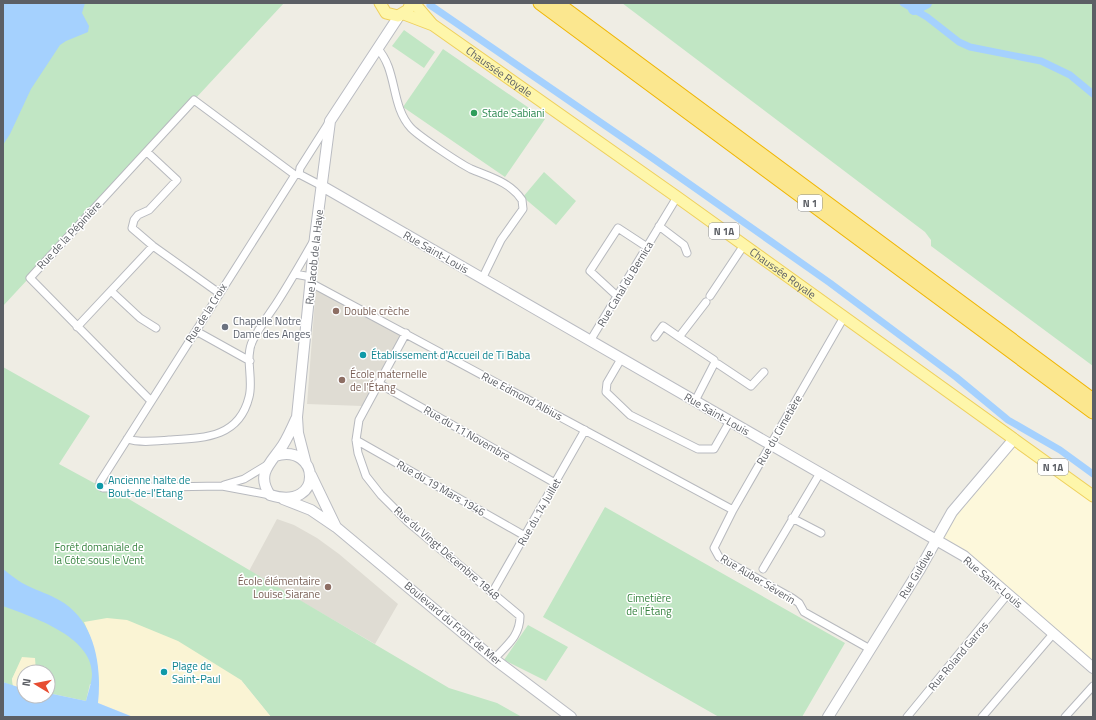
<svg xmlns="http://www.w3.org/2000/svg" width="1096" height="720" font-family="'Titillium Web',sans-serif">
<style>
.commercial{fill:#fdf8db}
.education{fill:#dfdcd3}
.green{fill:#c1e6c4}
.sand{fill:#faf4d4}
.water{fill:#a5d1fe}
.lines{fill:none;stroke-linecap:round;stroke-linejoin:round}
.canal{stroke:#a5d1fe;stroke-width:7}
.river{stroke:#a5d1fe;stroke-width:12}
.street-casing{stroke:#b7b9be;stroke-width:9}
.secondary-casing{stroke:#babcc2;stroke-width:12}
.primary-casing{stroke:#efd05d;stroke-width:13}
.highway-casing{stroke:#f0b604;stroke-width:15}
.street{stroke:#fff;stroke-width:7}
.secondary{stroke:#fff;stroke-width:10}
.primary{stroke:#fef6aa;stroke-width:11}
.highway{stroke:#fbe78f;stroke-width:13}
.leisure-dot{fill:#2e9e5b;stroke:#fff;stroke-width:1.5}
.education-dot{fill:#8d6e63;stroke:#fff;stroke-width:1.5}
.worship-dot{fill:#6b7280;stroke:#fff;stroke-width:1.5}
.culture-dot{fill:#0f9aa8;stroke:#fff;stroke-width:1.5}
.labels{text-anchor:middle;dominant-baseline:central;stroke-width:3;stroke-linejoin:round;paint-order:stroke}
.shield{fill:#fff;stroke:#8d8f93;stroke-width:1}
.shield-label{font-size:10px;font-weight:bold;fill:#5c5f65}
.street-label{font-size:11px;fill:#5c5f65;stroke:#fff}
.leisure-label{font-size:11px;fill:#27864d;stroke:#fff;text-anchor:start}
.education-label{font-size:11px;fill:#785e54;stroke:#fff;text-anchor:start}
.worship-label{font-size:11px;fill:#5b616d;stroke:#fff;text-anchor:start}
.culture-label{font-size:11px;fill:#0d838f;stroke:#fff;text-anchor:start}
.park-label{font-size:11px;fill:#36833f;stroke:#fff}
</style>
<rect width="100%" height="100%" fill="#efede4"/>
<!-- commercial -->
<path class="commercial" d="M 1014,439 L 1093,495 L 1093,668 L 946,545 L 940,532 Z"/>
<!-- education -->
<path class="education" d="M 316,287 L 402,334 L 362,406 L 307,404 Z
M 277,519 L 294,525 L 317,538 L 339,554 L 398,604 L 375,644 L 249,571 Z"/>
<!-- green -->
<path class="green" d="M 3,3 L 284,3 L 3,306 Z
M 622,3 L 1093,3 L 1093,366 L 931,246 L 931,240 L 925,232 Z
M 404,30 L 435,52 L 424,68 L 392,46 Z
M 443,49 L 545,119 L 505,177 L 403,107 Z
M 544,172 L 576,201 L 556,225 L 523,197 Z
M 3,367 L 90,416 L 59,464 L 94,483 L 100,482 L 449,688 L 497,703 L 522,717 L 271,717 L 241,680 L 90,684 L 86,701 L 48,693 L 48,672 L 33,672 L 17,669 L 12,679 L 13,686 L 3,682 Z
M 605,507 L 845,643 L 802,717 L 719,717 L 543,617 Z
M 528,625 L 568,647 L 546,681 L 504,660 Z"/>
<!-- sand -->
<path class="sand" d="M 107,618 L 127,620 L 178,641 L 241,680 L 271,717 L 134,717 L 98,703 C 101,673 96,649 84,622 Z
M 22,657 L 35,658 L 36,672 L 24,672 L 24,689 L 13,686 L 12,679 Z"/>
<!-- water -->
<path class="water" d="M 3,3 L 85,3 L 82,13 L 89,26 L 88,32 L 66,41 L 60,45 L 31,89 L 10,134 L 3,145 Z
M 3,569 C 11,575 19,582 28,586 C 38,591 49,594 59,600 C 95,620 102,665 98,703 L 133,717 L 3,717 L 3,682 L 24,689 L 24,696 L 48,696 L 48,693 L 86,701 C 88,693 92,682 92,674 C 92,636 32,617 3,606 Z"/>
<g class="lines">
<!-- canal -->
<path class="canal" d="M 903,3 L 927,17 L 959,42 L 970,47 L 1041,61 L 1070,75 L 1093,94
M 430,5 L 651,157 L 830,283 L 956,377 L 1008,420 L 1060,450 L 1093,474"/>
<!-- river -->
<path class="river" d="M 914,9 L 926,3"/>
<defs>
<path id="street" d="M 377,48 C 398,70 390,105 411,128 C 420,137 459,163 471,169 C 490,177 510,182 522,200 L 523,209 L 501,240 L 482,279
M 147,152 L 177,180 L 149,210 L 138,215 L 134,220 L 132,228 L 153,246 L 219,293
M 299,174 L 322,186
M 659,226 L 684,245 L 687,253
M 295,274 L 311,277
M 311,283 L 733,510
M 111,291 L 140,318 L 156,328
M 617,296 L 590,271 L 618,228 L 647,247
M 710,296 L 744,245
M 706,302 L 679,337 L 714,360
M 844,317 L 733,510 L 714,548 L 719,557 L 792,598 L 799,603 L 804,612 L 870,649
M 77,327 L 153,246
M 196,331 L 250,361
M 406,333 L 359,420 L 356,440 L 358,453 L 366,476 L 381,495 L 408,522 L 520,616 C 520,636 507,645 494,659
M 655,337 L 663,326 L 679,337
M 590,341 L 677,197
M 621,359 L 607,383 L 606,392 L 630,415 L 698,449 L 714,449 L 730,421
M 718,364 L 751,386 L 764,372
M 378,383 L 555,483
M 151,401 L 30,278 L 194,100 L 295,175
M 695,401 L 714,364
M 127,439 C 140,443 156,441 169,440 C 204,438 239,438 249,397 C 254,379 244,357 253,340 C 259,328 268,316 276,304 C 289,284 301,263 313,242
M 356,440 L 525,536
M 224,485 L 244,479 L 267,465
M 270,495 L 222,486 L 103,488 L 100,486 L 100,482 L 295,175 L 299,174 L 300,168 L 328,124
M 792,518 L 821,533
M 763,569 L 820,473
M 492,593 L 585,430
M 907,717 L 1008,594
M 982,717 L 1053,634
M 1065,717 L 1093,686"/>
<path id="secondary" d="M 322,186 L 964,556 L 1093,668
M 275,456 C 320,442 325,512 270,495 C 255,473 272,462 283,445 C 288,437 292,428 296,419
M 306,464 L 298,433 L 297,417 L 315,237 L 330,121 L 399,16
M 311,475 L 336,527
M 283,499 L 311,510 L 336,527 L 494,659 L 571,717
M 828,717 L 920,569 L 952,512 L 1014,439"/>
<g id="primary">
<path d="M 380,3 L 386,13 L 398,16 L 408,10 L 411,3"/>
<path d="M 414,3 L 431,23"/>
<path id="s1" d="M 404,14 L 433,25 L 677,197 L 1093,496"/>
</g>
<path id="highway" d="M 540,3 L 1093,412
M 557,3 L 1093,400"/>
</defs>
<!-- street casing -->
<use href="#street" class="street-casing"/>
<!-- secondary casing -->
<use href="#secondary" class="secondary-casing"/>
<!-- primary casing -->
<use href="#primary" class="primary-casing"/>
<!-- highway casing -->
<use href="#highway" class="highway-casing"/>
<!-- street -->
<use href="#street" class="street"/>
<!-- secondary -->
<use href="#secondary" class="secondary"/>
<!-- primary -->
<use href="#primary" class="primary"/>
<!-- highway -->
<use href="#highway" class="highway"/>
</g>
<!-- markers -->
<circle class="leisure-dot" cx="474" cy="113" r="4"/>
<g class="education-dot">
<circle cx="336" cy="311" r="4"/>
<circle cx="342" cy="380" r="4"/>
<circle cx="328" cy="587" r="4"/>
</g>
<circle class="worship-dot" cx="225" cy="327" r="4"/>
<g class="culture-dot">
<circle cx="363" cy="355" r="4"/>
<circle cx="100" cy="486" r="4"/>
<circle cx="164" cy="672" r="4"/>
</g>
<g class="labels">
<!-- shield labels -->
<g class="shield">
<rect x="798" y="195" width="24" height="16" rx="3"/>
<rect x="709" y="223" width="30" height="16" rx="3"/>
<rect x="1038" y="459" width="30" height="16" rx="3"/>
</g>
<g class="shield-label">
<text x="810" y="203">N 1</text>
<text x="724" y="231">N 1A</text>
<text x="1053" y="467">N 1A</text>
</g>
<!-- street labels -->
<g class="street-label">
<text stroke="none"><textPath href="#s1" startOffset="112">Chaussée Royale</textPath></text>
<text transform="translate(69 235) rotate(-47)">Rue de la Pépinière</text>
<text transform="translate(436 252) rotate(30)">Rue Saint-Louis</text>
<text transform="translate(314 257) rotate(-84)">Rue Jacob de la Haye</text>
<text stroke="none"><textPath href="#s1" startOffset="460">Chaussée Royale</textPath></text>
<text transform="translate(625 284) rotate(-59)">Rue Canal du Bernica</text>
<text transform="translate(206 313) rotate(-58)">Rue de la Croix</text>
<text transform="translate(522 396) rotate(28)">Rue Edmond Albius</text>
<text transform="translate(717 414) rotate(30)">Rue Saint-Louis</text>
<text transform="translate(779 430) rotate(-60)">Rue du Cimetière</text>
<text transform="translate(467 433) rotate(30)">Rue du 11 Novembre</text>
<text transform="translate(441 488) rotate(30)">Rue du 19 Mars 1946</text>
<text transform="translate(539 512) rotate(-60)">Rue du 14 Juillet</text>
<text transform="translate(447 553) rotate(41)">Rue du Vingt Décembre 1848</text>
<text transform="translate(916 574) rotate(-59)">Rue Guldive</text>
<text transform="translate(758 579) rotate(31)">Rue Auber Séverin</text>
<text transform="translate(993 582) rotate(40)">Rue Saint-Louis</text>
<text transform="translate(453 623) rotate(40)">Boulevard du Front de Mer</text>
<text transform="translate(958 656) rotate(-50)">Rue Roland Garros</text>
</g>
<!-- leisure labels -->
<g class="leisure-label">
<text x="482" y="113">Stade Sabiani</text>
</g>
<!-- education labels -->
<g class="education-label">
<text x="344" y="311">Double crèche</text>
<text x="350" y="374">École maternelle<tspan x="350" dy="13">de l'Étang</tspan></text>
<text x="320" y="581" text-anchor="end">École élémentaire<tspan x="320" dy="13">Louise Siarane</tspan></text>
</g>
<!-- worship labels -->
<g class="worship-label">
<text x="233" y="321">Chapelle Notre<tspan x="233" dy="13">Dame des Anges</tspan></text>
</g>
<!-- culture labels -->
<g class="culture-label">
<text x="371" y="355">Établissement d'Accueil de Ti Baba</text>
<text x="108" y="480">Ancienne halte de<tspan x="108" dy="13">Bout-de-l'Etang</tspan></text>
<text x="172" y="666">Plage de<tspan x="172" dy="13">Saint-Paul</tspan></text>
</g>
<!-- park labels -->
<g class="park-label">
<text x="99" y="547">Forêt domaniale de<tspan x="99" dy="13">la Côte sous le Vent</tspan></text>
<text x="649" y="598">Cimetière<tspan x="649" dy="13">de l'Étang</tspan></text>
</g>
</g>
<!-- border -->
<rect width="1096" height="720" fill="none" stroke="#5c5f65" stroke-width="8"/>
<!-- north arrow -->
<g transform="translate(36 684) rotate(280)"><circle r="19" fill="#ffffff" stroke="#bebfc1"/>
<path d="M0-3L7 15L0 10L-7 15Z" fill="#e74d32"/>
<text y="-6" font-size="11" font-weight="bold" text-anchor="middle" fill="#5c5f65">N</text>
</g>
</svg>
